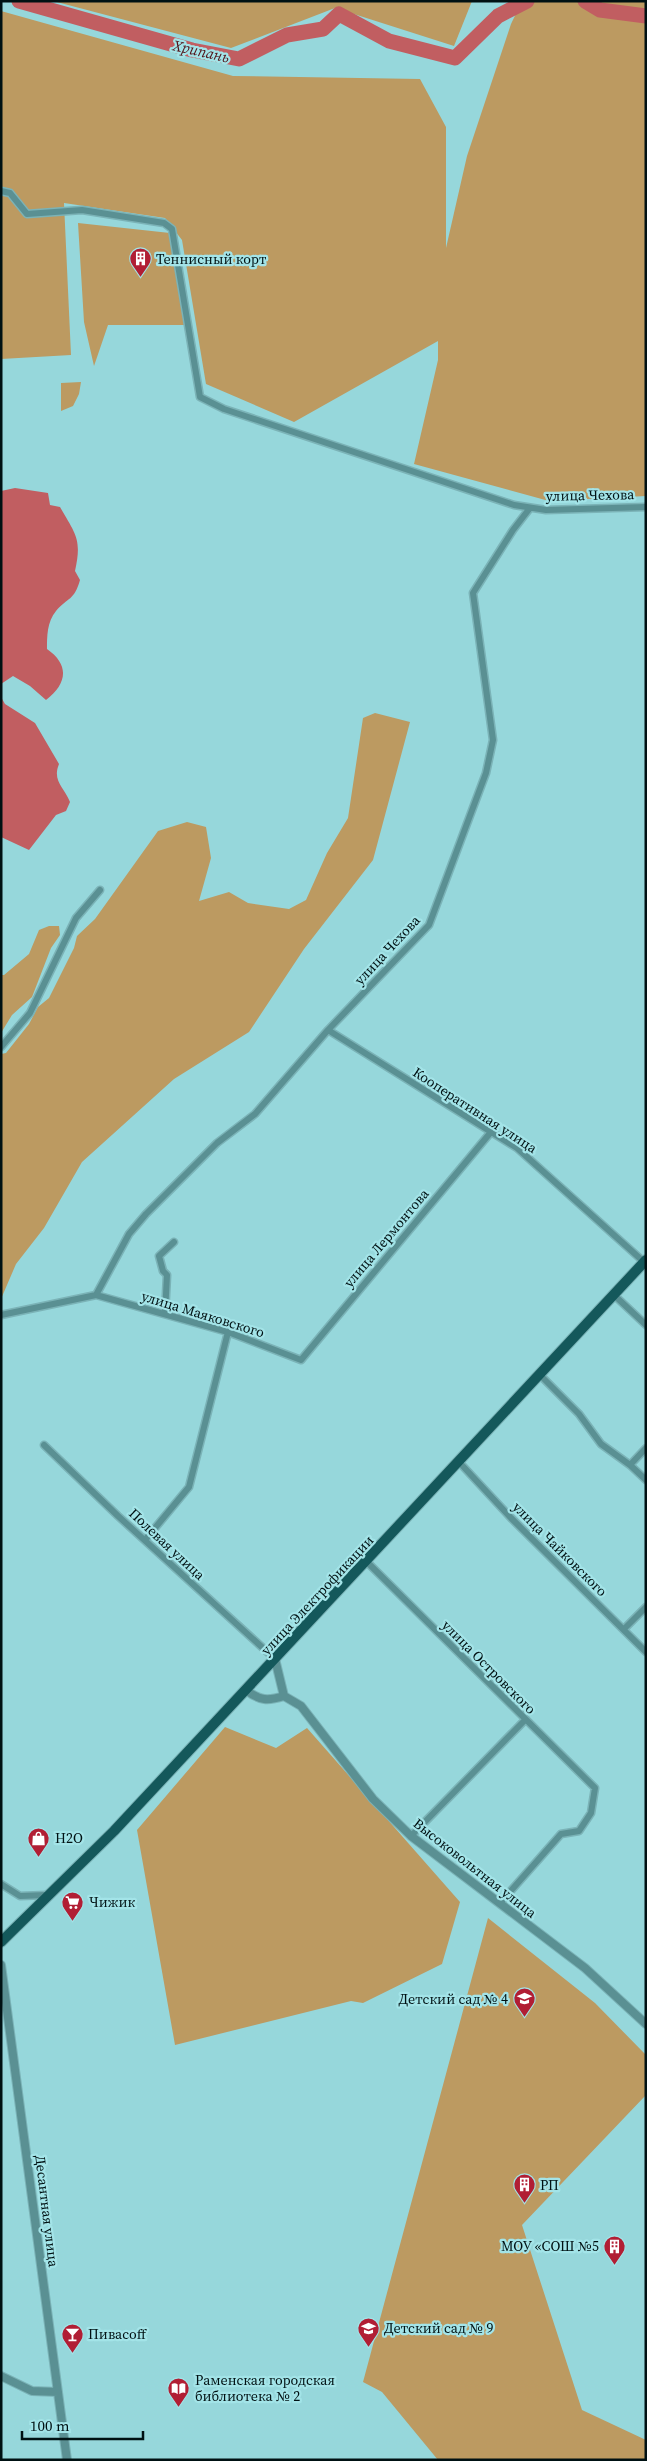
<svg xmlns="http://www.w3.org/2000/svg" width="647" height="2461" font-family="'Source Serif 4',serif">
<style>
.green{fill:#bc9a61}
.water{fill:#c15e61}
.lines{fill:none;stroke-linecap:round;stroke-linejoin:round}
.river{stroke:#c15e61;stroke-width:15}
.minor-casing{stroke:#7bb3b7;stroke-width:9}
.tertiary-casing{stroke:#7bb3b7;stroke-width:10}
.primary-casing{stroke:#7bb3b7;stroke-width:12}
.minor{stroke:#5a9093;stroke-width:6}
.tertiary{stroke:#5a9093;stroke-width:8}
.primary{stroke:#14585b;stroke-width:10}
.labels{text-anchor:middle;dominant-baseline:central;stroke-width:4.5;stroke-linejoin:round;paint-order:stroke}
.poi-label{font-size:14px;fill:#001113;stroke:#a3e4e8;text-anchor:start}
.street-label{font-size:14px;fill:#001113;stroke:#a3e4e8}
.water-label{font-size:15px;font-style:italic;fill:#511117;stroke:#a3e4e8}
</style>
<rect width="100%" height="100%" fill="#96d7db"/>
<!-- green -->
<path class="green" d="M 53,1 L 472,1 L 454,46 L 335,8 L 231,48 Z
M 522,1 L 646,1 L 646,496 L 549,501 L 414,464 L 438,360 L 438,341 L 294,422 L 206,384 L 182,240 L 165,218 L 64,203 L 71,355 L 1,359 L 1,11 L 233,76 L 420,79 L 446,127 L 446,248 L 467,156 L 511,24 Z
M 78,223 L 170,233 L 184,325 L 108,325 L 94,366 L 84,322 Z
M 81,382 L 79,394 L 73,406 L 61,411 L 61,383 Z
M 375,713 L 410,722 L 373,860 L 304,949 L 249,1032 L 174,1079 L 82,1162 L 44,1228 L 16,1264 L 1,1299 L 1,1054 L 6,1053 L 29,1024 L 38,1007 L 49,998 L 74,948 L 77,936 L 95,919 L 158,831 L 187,822 L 206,827 L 211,858 L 199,901 L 229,892 L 248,903 L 289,909 L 306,900 L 327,853 L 348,818 L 363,718 Z
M 49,926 L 59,926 L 60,935 L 51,948 L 32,997 L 12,1015 L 1,1033 L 1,975 L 4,975 L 29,954 L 39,930 Z
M 225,1727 L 276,1748 L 307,1728 L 460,1902 L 442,1964 L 363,2003 L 351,2001 L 175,2045 L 137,1830 Z
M 488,1918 L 595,2003 L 646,2055 L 646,2095 L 522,2225 L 582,2410 L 646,2440 L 646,2460 L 438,2460 L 382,2392 L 363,2382 Z"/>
<!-- water -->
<path class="water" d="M 15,488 L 48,493 L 50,505 L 60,507 C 76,535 82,539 75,571 L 80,580 C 74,601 68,597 56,611 C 47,622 47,636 47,649 C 70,665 67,684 46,700 L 30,686 L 13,676 L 1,684 L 1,491 Z
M 1,697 L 5,704 L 35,723 L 59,764 C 52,781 64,787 70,802 L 66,811 L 56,815 L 29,850 L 1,837 Z"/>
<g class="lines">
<!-- river -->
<path class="river" d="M 19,1 L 192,50 L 239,59 L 287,35 L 323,29 L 339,14 L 389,41 L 455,58 L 498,16 L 527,1
M 585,1 L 600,10 L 646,16"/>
<defs>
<path id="minor" d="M 1,191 L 10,193 L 27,214 L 82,210 L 164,223 L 172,229 L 200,397 L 224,409 L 514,505 L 546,510 L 646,507
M 328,1030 L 517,1148 L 644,1262
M 1,1047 L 30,1013 L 76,918 L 100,890
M 96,1295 L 228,1332 L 301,1360 L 491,1132
M 614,1295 L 646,1325
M 165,1314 L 167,1275 L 163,1271 L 159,1256 L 174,1242
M 1,1315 L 96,1295 L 129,1234 L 146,1214 L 217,1143 L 255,1114 L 328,1030 L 429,925 L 486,773 L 493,740 L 473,593 L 513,530 L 530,508
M 541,1376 L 579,1414 L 601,1444 L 630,1465 L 646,1480
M 44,1445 L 118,1516 L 275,1659
M 459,1462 L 511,1518 L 646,1652
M 630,1465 L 646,1448
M 145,1540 L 189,1487 L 228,1332
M 367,1562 L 595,1788 L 591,1813 L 579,1831 L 561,1834 L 500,1903
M 624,1629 L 646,1607
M 411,1836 L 525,1720
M 1,1884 L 20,1896 L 47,1895"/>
<path id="tertiary" d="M 275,1659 L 284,1696 L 301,1706 L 373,1799 L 411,1836 L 585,1968 L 646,2024
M 246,1690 C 260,1701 268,1701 284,1696
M 1,1965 L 67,2460
M 1,2376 L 32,2391 L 58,2392"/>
<path id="primary" d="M 1,1942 L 114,1831 L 646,1260"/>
</defs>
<!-- minor casing -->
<use href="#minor" class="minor-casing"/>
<!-- tertiary casing -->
<use href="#tertiary" class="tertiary-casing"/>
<!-- primary casing -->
<use href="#primary" class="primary-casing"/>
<!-- minor -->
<use href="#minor" class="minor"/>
<!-- tertiary -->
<use href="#tertiary" class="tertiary"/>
<!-- primary -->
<use href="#primary" class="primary"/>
</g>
<!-- icons -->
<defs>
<symbol id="building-pin" viewBox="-11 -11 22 30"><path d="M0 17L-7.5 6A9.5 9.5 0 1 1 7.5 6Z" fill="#b11e34" stroke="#a3e4e8"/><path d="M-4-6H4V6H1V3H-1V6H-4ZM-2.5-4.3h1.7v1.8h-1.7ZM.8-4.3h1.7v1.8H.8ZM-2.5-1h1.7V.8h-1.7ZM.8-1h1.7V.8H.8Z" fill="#fff"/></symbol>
<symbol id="shop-pin" viewBox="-11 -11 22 30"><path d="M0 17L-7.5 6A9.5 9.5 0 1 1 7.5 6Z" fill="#b11e34" stroke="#a3e4e8"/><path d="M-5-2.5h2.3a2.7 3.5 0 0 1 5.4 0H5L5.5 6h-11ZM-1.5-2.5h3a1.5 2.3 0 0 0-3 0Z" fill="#fff"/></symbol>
<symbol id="supermarket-pin" viewBox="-11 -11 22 30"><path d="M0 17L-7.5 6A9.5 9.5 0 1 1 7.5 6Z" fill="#b11e34" stroke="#a3e4e8"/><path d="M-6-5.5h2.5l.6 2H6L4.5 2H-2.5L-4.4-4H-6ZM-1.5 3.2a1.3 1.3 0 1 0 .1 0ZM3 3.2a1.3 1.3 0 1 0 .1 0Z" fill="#fff"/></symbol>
<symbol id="school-pin" viewBox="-11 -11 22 30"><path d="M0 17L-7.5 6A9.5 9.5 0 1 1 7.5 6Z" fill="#b11e34" stroke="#a3e4e8"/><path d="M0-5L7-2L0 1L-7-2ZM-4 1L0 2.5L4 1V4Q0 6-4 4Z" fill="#fff"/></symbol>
<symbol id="bar-pin" viewBox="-11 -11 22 30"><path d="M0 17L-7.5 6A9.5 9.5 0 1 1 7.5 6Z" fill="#b11e34" stroke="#a3e4e8"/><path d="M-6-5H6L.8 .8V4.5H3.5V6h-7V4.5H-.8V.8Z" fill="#fff"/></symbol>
<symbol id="library-pin" viewBox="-11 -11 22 30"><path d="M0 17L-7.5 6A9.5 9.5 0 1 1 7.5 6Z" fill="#b11e34" stroke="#a3e4e8"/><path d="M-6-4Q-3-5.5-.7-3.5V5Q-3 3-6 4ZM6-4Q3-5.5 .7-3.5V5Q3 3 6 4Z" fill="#fff"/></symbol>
</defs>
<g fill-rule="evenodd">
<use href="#building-pin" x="128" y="246" width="25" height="34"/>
<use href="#shop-pin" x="26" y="1826" width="25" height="34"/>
<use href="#supermarket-pin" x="60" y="1890" width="25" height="34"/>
<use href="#school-pin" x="512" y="1986" width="25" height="34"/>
<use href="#building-pin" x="512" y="2172" width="25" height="34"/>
<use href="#building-pin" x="602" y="2234" width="25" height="34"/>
<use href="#school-pin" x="356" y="2316" width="25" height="34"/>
<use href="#bar-pin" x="60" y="2322" width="25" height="34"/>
<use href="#library-pin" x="166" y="2376" width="25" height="34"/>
</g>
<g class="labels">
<!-- poi labels -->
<g class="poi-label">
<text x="156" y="259">Теннисный корт</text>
<text x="55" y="1838">H2O</text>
<text x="89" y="1902">Чижик</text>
<text x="508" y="1999" text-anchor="end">Детский сад № 4</text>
<text x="540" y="2185">РП</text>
<text x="599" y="2246" text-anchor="end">МОУ «СОШ №5</text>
<text x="384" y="2328">Детский сад № 9</text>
<text x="88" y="2334">Пивасоff</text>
<text x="195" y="2380">Раменская городская<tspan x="195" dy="16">библиотека № 2</tspan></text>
</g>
<!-- street labels -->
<g class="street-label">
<text transform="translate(590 495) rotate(-1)">улица Чехова</text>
<text transform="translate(387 950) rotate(-47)">улица Чехова</text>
<text transform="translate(475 1110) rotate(33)">Кооперативная улица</text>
<text transform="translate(386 1238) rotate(-50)">улица Лермонтова</text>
<text transform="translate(203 1314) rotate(17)">улица Маяковского</text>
<text transform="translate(167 1544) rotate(43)">Полевая улица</text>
<text transform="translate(560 1549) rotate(45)">улица Чайковского</text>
<text transform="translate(317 1595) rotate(-47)">улица Электрофикации</text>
<text transform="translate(489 1667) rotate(45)">улица Островского</text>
<text transform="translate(475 1868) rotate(38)">Высоковольтная улица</text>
<text transform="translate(47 2211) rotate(83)">Десантная улица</text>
</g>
<!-- water labels -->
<g class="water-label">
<text transform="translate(201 51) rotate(13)">Хрипань</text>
</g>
</g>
<!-- border -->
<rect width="647" height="2461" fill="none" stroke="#001113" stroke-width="5"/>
<!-- scale -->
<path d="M22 2431v8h121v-8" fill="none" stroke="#001113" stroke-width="2.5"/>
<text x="30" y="2431" font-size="15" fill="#001113" stroke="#a3e4e8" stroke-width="4" paint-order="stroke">100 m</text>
</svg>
